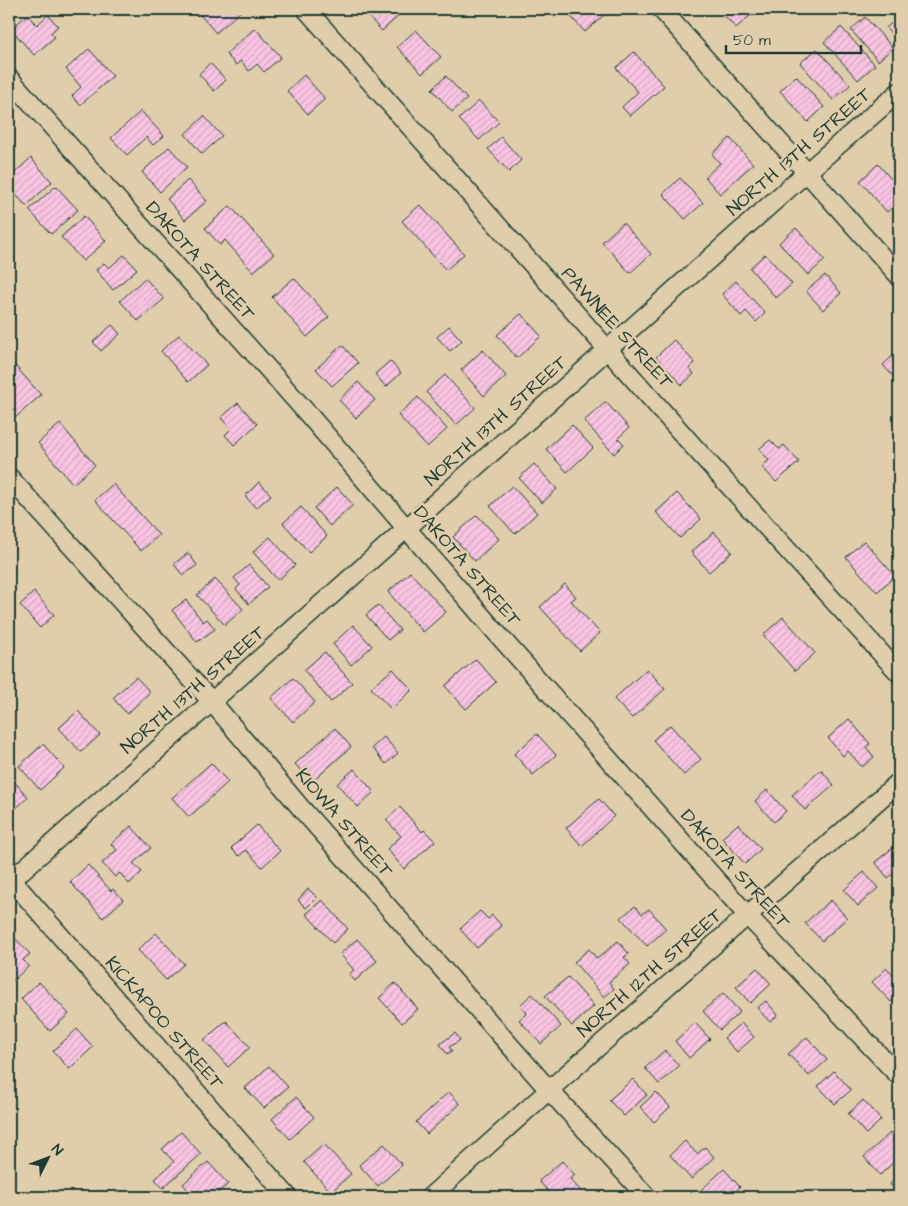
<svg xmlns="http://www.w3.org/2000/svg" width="908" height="1206" font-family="'Architects Daughter',sans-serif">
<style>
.building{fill:url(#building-hatch);stroke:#1f3d34}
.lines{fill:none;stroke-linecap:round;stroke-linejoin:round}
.minor-casing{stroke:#1f3d34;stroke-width:21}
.minor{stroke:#e0cdab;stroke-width:18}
.labels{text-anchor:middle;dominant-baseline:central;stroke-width:5;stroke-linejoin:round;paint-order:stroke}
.street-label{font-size:19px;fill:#1f3d34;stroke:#e0cdab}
</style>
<defs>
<pattern id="building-hatch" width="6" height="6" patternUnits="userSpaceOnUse" patternTransform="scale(1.25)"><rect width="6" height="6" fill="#f8c4e2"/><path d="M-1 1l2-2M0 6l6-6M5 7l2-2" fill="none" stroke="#d4a9c2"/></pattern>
</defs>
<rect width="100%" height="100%" fill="#e0cdab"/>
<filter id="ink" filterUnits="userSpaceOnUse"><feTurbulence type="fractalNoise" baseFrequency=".02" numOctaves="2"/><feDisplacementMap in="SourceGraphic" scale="10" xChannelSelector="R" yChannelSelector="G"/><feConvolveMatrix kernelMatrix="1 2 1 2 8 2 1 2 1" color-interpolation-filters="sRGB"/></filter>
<g filter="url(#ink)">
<!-- building -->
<path class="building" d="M 195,9 L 243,9 L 216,33 Z
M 361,9 L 406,9 L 382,31 Z
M 564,9 L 598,9 L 604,15 L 585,32 Z
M 718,9 L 752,9 L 754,12 L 736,28 Z
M 27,15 L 37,25 L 48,15 L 58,26 L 51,33 L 55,37 L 34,55 L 11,29 Z
M 899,16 L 899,42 L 886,28 Z
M 865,17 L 893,48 L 878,61 L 851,30 Z
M 841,27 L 875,65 L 858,80 L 824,42 Z
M 255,28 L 281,57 L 264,72 L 257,64 L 249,71 L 241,61 L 236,65 L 226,54 Z
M 416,30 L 441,57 L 422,74 L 397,47 Z
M 89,49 L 113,76 L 80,105 L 72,96 L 81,87 L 66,69 Z
M 817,49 L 850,85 L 833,100 L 800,63 Z
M 634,52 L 664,86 L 630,116 L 622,107 L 638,92 L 616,68 Z
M 210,63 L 226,80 L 214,91 L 199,74 Z
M 304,75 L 325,99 L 308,114 L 287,91 Z
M 446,76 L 467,99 L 452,112 L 432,89 Z
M 796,76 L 824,107 L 808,122 L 780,91 Z
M 479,101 L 499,122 L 479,140 L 459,119 Z
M 141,111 L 164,136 L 153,145 L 146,137 L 127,155 L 111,138 Z
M 204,116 L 222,136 L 202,154 L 185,134 Z
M 501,137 L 521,160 L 509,172 L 488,149 Z
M 730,138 L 753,164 L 720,194 L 705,177 L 720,163 L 712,154 Z
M 169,147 L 187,167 L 160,192 L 142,172 Z
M 899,147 L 899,164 L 891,155 Z
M 31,158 L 52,182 L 26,206 L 9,187 L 9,178 Z
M 878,164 L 899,188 L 899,201 L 887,212 L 860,181 Z
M 680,178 L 703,203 L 685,219 L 663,194 Z
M 188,180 L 207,201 L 185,220 L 167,199 Z
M 56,186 L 78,210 L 51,234 L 29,210 Z
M 420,205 L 464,254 L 446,270 L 402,221 Z
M 230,206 L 274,254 L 253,272 L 225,240 L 220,245 L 205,228 Z
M 84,216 L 106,241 L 83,261 L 61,237 Z
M 623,223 L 651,254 L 630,273 L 602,242 Z
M 796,228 L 825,260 L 808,275 L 779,243 Z
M 765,254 L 792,284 L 776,298 L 750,268 Z
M 124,255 L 137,269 L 113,290 L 96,270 L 104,263 L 109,268 Z
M 825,275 L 841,293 L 823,310 L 806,291 Z
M 145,278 L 164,299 L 138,321 L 120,301 Z
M 294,278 L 329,317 L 307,337 L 272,297 Z
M 736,281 L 765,313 L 756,322 L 746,311 L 741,316 L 722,294 Z
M 521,314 L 541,336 L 517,358 L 497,335 Z
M 112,325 L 120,334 L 101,351 L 93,342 Z
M 449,326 L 462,341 L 450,351 L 437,337 Z
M 179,335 L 207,365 L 188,382 L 161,351 Z
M 674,340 L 695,363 L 689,368 L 694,374 L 682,385 L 656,357 Z
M 342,345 L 358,363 L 332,386 L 316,369 Z
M 483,350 L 506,376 L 484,396 L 461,370 Z
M 899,350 L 899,383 L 883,365 Z
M 9,359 L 41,395 L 16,417 L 9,410 Z
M 390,361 L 401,373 L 386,387 L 375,374 Z
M 445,375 L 475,408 L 456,425 L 426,392 Z
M 358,382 L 375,400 L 356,418 L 339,400 Z
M 418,397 L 447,429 L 427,447 L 398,415 Z
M 606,402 L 629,428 L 618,438 L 624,444 L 614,454 L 584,421 Z
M 238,403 L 257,424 L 234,445 L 225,435 L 231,429 L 221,418 Z
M 60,424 L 95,465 L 73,484 L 38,443 Z
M 572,425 L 593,448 L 567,472 L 546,449 Z
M 770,440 L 779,449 L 784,445 L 799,462 L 776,482 L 762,467 L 769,460 L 759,449 Z
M 534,464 L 557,489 L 542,503 L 519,478 Z
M 259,482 L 271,495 L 256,508 L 245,496 Z
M 113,484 L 159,535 L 141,551 L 95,500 Z
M 512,486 L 537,513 L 515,534 L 490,506 Z
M 337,487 L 353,505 L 330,526 L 314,508 Z
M 677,493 L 701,519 L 680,538 L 656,512 Z
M 301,507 L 327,536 L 309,552 L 283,523 Z
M 477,515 L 499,539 L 475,561 L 453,537 Z
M 714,532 L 732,552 L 709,572 L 691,552 Z
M 270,537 L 295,565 L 278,580 L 253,552 Z
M 864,541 L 895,576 L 877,592 L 846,557 Z
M 188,553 L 197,565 L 183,576 L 174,564 Z
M 249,565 L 268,587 L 249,604 L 236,589 L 240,585 L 234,578 Z
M 410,572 L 446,612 L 423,632 L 388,592 Z
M 215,579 L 243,609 L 225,625 L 197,595 Z
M 565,584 L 576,597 L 571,601 L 600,633 L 580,651 L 540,607 Z
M 34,592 L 54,615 L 40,628 L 20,605 Z
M 186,600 L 203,622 L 207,619 L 215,629 L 197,642 L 172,610 Z
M 378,605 L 400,630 L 388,640 L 366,615 Z
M 783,617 L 815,653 L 795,671 L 763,635 Z
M 353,625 L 372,646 L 351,665 L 333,644 Z
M 325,652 L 352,683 L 331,702 L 304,670 Z
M 476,659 L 496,682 L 466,709 L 445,686 Z
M 393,669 L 412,690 L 391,709 L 371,688 Z
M 647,669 L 665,689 L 632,718 L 614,699 Z
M 136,677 L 150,692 L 127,714 L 113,698 Z
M 293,678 L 315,702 L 293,722 L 271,698 Z
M 78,711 L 100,735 L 81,752 L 59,728 Z
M 849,719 L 870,744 L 866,747 L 874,757 L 862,767 L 848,751 L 843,756 L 828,738 Z
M 670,725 L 701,759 L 684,775 L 653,740 Z
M 335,728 L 351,747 L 312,782 L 295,764 Z
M 537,734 L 556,755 L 533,775 L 514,754 Z
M 384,737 L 398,753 L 386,764 L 372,748 Z
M 43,744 L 64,768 L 40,790 L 19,766 Z
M 211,763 L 228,782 L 189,817 L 172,798 Z
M 354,769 L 374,792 L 358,807 L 337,784 Z
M 821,770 L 834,785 L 805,810 L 792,795 Z
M 9,776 L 28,797 L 9,815 Z
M 767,790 L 786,811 L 774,822 L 755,801 Z
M 599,799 L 614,816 L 582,846 L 566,828 Z
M 400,807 L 422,832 L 424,830 L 435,841 L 404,869 L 387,849 L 401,836 L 386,820 Z
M 738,824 L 761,849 L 745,864 L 722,838 Z
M 257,825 L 280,851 L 262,867 L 246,850 L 239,856 L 231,848 Z
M 131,826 L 151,848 L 133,863 L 142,872 L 129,884 L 120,873 L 115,877 L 102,863 L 117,850 L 111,844 Z
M 899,843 L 899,869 L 888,878 L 875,862 Z
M 88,865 L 111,891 L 113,889 L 123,900 L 103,918 L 70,882 Z
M 864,872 L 878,888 L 858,906 L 844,890 Z
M 308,889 L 317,897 L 306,908 L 298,900 Z
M 322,900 L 348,929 L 333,943 L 306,914 Z
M 831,900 L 847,918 L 822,941 L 805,923 Z
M 635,906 L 642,914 L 649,909 L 666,929 L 647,946 L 621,918 Z
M 480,911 L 488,919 L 492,915 L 502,926 L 477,948 L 460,929 Z
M 156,933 L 184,964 L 166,980 L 138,950 Z
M 12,935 L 30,954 L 23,960 L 29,966 L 9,984 L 9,938 Z
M 357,939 L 377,961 L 355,981 L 349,974 L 354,970 L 340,954 Z
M 618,941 L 629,954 L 624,957 L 630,964 L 609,982 L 614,989 L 604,997 L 574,962 L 589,949 L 597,959 Z
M 757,968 L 771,984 L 750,1003 L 736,987 Z
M 887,968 L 896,978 L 899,975 L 899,994 L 891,1002 L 872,982 Z
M 568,977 L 594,1006 L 572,1026 L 545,996 Z
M 39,982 L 69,1014 L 50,1031 L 21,999 Z
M 395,983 L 418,1009 L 402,1023 L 379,998 Z
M 723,993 L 740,1012 L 720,1030 L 703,1011 Z
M 532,994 L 561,1026 L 541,1044 L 519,1020 L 527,1013 L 520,1005 Z
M 766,1001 L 778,1015 L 770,1022 L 757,1008 Z
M 226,1021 L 250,1047 L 228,1067 L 204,1040 Z
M 695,1023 L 710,1039 L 689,1058 L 675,1041 Z
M 741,1023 L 754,1037 L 737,1052 L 724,1038 Z
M 77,1029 L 93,1047 L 69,1069 L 53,1051 Z
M 455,1033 L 460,1040 L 449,1047 L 452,1051 L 447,1054 L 440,1044 Z
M 807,1037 L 827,1060 L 809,1076 L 788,1054 Z
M 665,1050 L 679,1066 L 659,1084 L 645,1068 Z
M 269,1066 L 288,1087 L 264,1108 L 245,1088 Z
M 834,1071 L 851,1090 L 835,1104 L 818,1086 Z
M 633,1079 L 647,1095 L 624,1116 L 609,1100 Z
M 449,1092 L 460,1104 L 427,1134 L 416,1122 Z
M 656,1092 L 670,1107 L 654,1122 L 640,1107 Z
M 296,1097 L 314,1117 L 290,1139 L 272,1119 Z
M 863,1100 L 881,1120 L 866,1134 L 848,1114 Z
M 181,1132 L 201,1154 L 163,1188 L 155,1179 L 174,1162 L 162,1149 Z
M 890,1133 L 899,1143 L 899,1157 L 880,1175 L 864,1157 Z
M 685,1141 L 697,1154 L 705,1147 L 714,1157 L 691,1179 L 670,1155 Z
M 324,1144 L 351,1174 L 331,1192 L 304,1162 Z
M 384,1144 L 402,1165 L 378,1186 L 359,1165 Z
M 562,1161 L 575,1175 L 570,1179 L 586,1197 L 553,1197 L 539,1181 Z
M 208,1162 L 228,1184 L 213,1197 L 194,1197 L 183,1184 Z
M 724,1169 L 740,1187 L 729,1197 L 707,1197 L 701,1190 Z
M 899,1176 L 899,1195 L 890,1184 Z"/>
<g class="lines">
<defs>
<path id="minor" d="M 306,9 L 694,447 L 899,673
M 661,9 L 899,276
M 9,78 L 308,414 L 493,629 L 748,916 L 899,1076
M 9,477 L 212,702 L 300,807 L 549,1090 L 647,1197
M 9,877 L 288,1197
M 9,882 L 807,172 L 899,92
M 430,1197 L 549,1090 L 899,782"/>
</defs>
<!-- minor casing -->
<use href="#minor" class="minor-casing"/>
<!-- minor -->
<use href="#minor" class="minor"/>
</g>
</g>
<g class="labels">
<!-- street labels -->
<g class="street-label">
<text transform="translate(799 152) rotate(-41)">NORTH 13TH STREET</text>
<text transform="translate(200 261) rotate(48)">DAKOTA STREET</text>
<text transform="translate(617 328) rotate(48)">PAWNEE STREET</text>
<text transform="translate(496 421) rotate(-42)">NORTH 13TH STREET</text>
<text transform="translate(467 566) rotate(49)">DAKOTA STREET</text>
<text transform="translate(193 690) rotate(-41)">NORTH 13TH STREET</text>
<text transform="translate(344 823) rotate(49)">KIOWA STREET</text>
<text transform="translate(735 869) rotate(48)">DAKOTA STREET</text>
<text transform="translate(650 973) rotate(-41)">NORTH 12TH STREET</text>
<text transform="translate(164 1023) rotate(49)">KICKAPOO STREET</text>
</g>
</g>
<!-- margin -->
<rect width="908" height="1206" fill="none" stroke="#e0cdab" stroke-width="30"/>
<rect x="15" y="15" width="878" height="1176" fill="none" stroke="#1f3d34" stroke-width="2" filter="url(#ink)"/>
<!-- north arrow -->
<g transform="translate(48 1158) rotate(48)" stroke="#e0cdab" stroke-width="4" paint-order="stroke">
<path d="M0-4L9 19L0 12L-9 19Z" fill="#1f3d34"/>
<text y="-8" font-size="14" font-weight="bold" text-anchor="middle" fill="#1f3d34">N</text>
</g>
<!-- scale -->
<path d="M726 45v8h135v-8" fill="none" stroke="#1f3d34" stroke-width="2.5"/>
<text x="733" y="45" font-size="15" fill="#1f3d34" stroke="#e0cdab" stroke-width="4" paint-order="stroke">50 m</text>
</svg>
